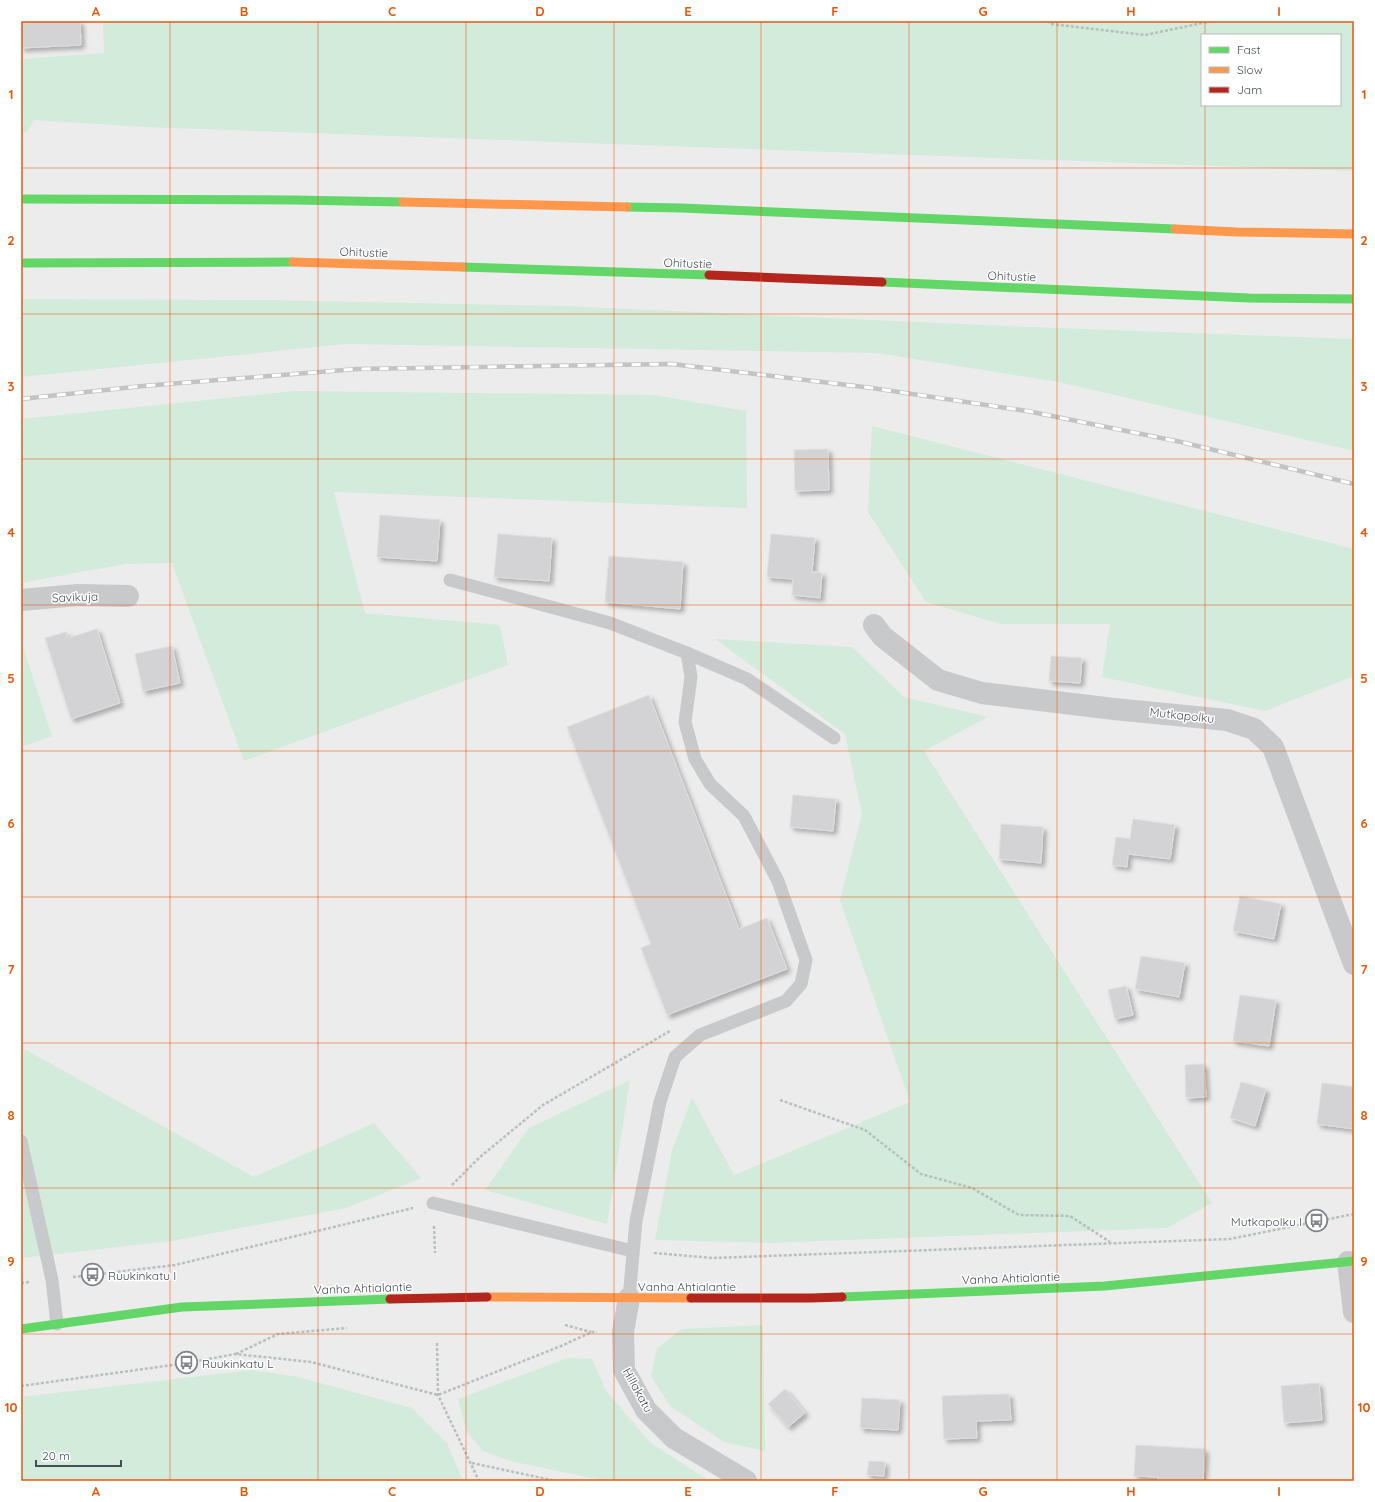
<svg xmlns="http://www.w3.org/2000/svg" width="1375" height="1502" font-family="Quicksand,sans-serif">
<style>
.green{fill:#d2ebda;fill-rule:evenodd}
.building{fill:#d3d3d5;stroke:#dededf;filter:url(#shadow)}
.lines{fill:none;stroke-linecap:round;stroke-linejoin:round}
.path{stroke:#b6c0bc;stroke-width:2.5;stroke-dasharray:3 2;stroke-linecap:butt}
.lane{stroke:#c7c9cb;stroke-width:13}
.street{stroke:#c7c9cb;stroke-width:22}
.fast{stroke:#63d668;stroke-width:9}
.slow{stroke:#ff974d;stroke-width:9}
.jam{stroke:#b3261e;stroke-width:9}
.rail-casing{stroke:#c2c3c5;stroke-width:4.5}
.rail{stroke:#fff;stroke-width:3;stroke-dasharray:9;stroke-linecap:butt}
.grid{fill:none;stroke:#e8590c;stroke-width:1;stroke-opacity:0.55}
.labels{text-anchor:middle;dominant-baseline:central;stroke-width:3;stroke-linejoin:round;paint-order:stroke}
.street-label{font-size:12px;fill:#464f57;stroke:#fff}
.poi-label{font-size:12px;fill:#464f57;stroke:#fff;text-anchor:start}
.neatline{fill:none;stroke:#e8590c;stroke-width:1.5}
.grid-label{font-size:13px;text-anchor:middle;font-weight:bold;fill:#e8590c}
</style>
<defs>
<filter id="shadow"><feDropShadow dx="3.5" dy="3.5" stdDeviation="2" flood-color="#0004"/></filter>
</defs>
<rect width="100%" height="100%" fill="#edecec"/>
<!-- green -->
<path class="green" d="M 103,21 L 1354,21 L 1354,171 L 144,127 L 34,120 L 27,132 L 21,133 L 21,59 L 104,53 ZM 1202,35 L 1340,35 L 1340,105 L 1202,105 Z
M 21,299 L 264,300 L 563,306 L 1031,327 L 1354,339 L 1354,451 L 1059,382 L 876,353 L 346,344 L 21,377 Z
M 296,391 L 654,395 L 746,411 L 747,508 L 334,492 L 365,613 L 500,625 L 508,665 L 244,761 L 172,563 L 125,564 L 21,583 L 21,419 Z
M 872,426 L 1354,549 L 1354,676 L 1265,711 L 1102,677 L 1110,624 L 1000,624 L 926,602 L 868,512 Z
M 715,639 L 852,647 L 904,697 L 988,717 L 924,751 L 1212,1203 L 1167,1228 L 769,1243 L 655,1240 L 672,1150 L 692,1098 L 734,1175 L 910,1102 L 840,900 L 862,814 L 845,734 Z
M 21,641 L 52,736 L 21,747 Z
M 21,1047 L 254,1177 L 374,1123 L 421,1178 L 346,1208 L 172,1241 L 21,1258 Z
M 630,1080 L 607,1224 L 485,1190 L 529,1128 Z
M 763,1325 L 765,1451 L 724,1442 L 670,1406 L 651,1376 L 657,1348 L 682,1329 Z
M 568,1358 L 592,1359 L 606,1391 L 650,1442 L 709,1481 L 606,1481 L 510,1461 L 483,1451 L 467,1432 L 458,1399 Z
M 252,1370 L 298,1377 L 412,1408 L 447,1443 L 463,1481 L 21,1481 L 21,1397 Z"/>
<!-- building -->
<path class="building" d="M 21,21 L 80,21 L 81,45 L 21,48 Z
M 828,449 L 829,490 L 795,491 L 794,450 Z
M 380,515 L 440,520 L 437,561 L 377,557 Z
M 498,534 L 552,538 L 549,581 L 494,577 Z
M 771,534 L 815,538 L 812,572 L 822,573 L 820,598 L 792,595 L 793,579 L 767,577 Z
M 609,556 L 683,562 L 680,609 L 605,602 Z
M 97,629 L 120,703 L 71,719 L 45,638 L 66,632 L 68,638 Z
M 172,646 L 180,683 L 143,691 L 135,654 Z
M 1051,656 L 1082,658 L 1080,683 L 1049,681 Z
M 649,695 L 739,929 L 767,918 L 787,969 L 667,1015 L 641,948 L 651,944 L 567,727 Z
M 793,795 L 836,799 L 833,831 L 790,827 Z
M 1133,819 L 1175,825 L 1170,859 L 1128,854 L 1127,867 L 1112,865 L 1116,837 L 1130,839 Z
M 1001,824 L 1043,827 L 1041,863 L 999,859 Z
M 1240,896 L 1281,904 L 1274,939 L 1233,931 Z
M 1141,956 L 1185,963 L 1179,997 L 1135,989 Z
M 1126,986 L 1133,1015 L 1115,1019 L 1108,990 Z
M 1240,995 L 1276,1000 L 1269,1046 L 1233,1041 Z
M 1204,1064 L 1206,1097 L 1186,1098 L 1185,1065 Z
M 1241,1082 L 1266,1089 L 1255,1126 L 1230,1118 Z
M 1322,1083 L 1354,1087 L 1354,1129 L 1317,1124 Z
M 1319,1383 L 1322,1420 L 1284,1423 L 1281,1386 Z
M 785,1389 L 805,1413 L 788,1427 L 768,1404 Z
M 1009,1394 L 1011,1420 L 976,1421 L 977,1438 L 944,1439 L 942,1396 Z
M 862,1398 L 900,1400 L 898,1430 L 860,1428 Z
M 1136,1445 L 1205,1449 L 1203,1481 L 1158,1481 L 1158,1477 L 1134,1476 Z
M 869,1461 L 885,1462 L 884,1476 L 867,1475 Z"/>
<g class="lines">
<!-- path -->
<path class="path" d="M 1047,21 L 1051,24 L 1145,35 L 1212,21
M 1051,24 L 1057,21
M 780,1100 L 865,1130 L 921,1174 L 972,1188 L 1019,1215 L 1070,1216 L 1110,1242
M 452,1185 L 480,1157 L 543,1105 L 670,1031
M 434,1226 L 435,1253
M 654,1253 L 713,1258 L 1230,1239 L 1354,1214
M 73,1277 L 175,1265 L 413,1208
M 21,1283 L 30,1282
M 565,1325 L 591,1332
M 437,1343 L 438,1395 L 479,1481
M 236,1354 L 278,1334 L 347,1328
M 21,1386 L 187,1363 L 235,1354 L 311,1362 L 438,1395 L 561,1346 L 592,1332 L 597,1332
M 472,1463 L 556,1481"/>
<!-- lane -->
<path class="lane" d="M 450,580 L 610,623 L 687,653 L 691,677 L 685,722 L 695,759 L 710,784 L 744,816 L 778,881 L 806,960 L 801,984 L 786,1001 L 700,1035 L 675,1057 L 660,1102 L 636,1221 L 629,1298
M 687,653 L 747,679 L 834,738
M 21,1141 L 52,1280 L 57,1324
M 433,1203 L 633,1251"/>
<!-- street -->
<path class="street" d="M 21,600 L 78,595 L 128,596
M 874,625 L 882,636 L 938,680 L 982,693 L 1114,709 L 1227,720 L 1254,729 L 1273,747 L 1354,964
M 1348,1262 L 1354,1312
M 629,1298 L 623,1332 L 624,1370 L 646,1410 L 674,1438 L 746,1481"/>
<!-- fast -->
<path class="fast" d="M 21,199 L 294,200 L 403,202
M 627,207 L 681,208 L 1175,229
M 21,263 L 293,262
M 462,267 L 709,275
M 882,282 L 1249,298 L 1354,299
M 842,1297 L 1105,1286 L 1354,1261
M 21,1329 L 182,1307 L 390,1299"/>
<!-- slow -->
<path class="slow" d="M 403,202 L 627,207
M 1175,229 L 1237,232 L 1354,234
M 293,262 L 462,267
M 487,1297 L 691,1298"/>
<!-- jam -->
<path class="jam" d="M 709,275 L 882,282
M 691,1298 L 811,1298 L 842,1297
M 390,1299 L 487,1297"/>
<defs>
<path id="rail" d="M 21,399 L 143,386 L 357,369 L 672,364 L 872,388 L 1027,411 L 1181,442 L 1354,484"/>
</defs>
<!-- rail casing -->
<use href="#rail" class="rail-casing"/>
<!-- rail -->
<use href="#rail" class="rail"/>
</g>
<!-- grid -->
<path class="grid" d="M 170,21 L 170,1481M 318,21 L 318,1481M 466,21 L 466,1481M 614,21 L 614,1481M 761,21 L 761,1481M 909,21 L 909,1481M 1057,21 L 1057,1481M 1205,21 L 1205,35M 1205,105 L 1205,1481M 21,168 L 1354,168M 21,314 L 1354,314M 21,459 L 1354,459M 21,605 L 1354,605M 21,751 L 1354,751M 21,897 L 1354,897M 21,1043 L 1354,1043M 21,1188 L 1354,1188M 21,1334 L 1354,1334"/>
<!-- icons -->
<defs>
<symbol id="bus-ring" viewBox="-11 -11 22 22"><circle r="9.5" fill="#fff" stroke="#80868b" stroke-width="1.5"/><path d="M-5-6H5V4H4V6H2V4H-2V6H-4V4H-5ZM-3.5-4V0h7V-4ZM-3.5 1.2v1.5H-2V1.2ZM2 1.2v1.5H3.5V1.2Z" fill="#80868b"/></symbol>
</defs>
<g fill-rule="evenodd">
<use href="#bus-ring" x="1304" y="1208" width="25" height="25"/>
<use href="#bus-ring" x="80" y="1262" width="25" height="25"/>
<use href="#bus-ring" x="174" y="1350" width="25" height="25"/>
</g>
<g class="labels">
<!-- street labels -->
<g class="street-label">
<text transform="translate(364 252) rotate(2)">Ohitustie</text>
<text transform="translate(688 263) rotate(2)">Ohitustie</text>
<text transform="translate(1012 276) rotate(2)">Ohitustie</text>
<text transform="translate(75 597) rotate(-2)">Savikuja</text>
<text transform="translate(1182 715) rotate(6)">Mutkapolku</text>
<text transform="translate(1011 1278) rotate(-2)">Vanha Ahtialantie</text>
<text x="687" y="1286">Vanha Ahtialantie</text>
<text transform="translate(363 1288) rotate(-2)">Vanha Ahtialantie</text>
<text transform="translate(638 1390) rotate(61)">Hillakatu</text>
</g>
<!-- poi labels -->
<g class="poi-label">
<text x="1302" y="1221" text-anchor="end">Mutkapolku I</text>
<text x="108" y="1275">Ruukinkatu I</text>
<text x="202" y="1363">Ruukinkatu L</text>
</g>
</g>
<!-- border -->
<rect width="1375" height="1502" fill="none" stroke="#ffffff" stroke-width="44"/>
<!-- legend -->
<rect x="1201" y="34" width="140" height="72" fill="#ffffff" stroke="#b5b9bc"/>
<rect x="1209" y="47" width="20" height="6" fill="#63d668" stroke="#b5b9bc"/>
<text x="1237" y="54" font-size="12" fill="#464f57">Fast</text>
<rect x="1209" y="67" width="20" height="6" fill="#ff974d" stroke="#b5b9bc"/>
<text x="1237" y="74" font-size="12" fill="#464f57">Slow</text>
<rect x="1209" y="87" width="20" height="6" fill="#b3261e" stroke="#b5b9bc"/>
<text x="1237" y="94" font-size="12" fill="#464f57">Jam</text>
<!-- scale -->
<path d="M36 1460v6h85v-6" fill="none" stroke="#464f57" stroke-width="2"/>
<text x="42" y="1460" font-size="12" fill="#464f57" stroke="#ffffff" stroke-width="3" paint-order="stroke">20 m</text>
<rect x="22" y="22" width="1331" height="1458" class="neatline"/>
<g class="grid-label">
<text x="96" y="16">A</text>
<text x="244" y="16">B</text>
<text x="392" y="16">C</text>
<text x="540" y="16">D</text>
<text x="688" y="16">E</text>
<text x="835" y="16">F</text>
<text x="983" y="16">G</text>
<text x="1131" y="16">H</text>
<text x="1279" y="16">I</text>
<text x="11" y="99">1</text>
<text x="1364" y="99">1</text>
<text x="11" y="245">2</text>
<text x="1364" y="245">2</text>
<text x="11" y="391">3</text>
<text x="1364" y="391">3</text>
<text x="11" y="537">4</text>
<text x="1364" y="537">4</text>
<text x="11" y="683">5</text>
<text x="1364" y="683">5</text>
<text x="11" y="828">6</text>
<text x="1364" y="828">6</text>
<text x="11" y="974">7</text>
<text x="1364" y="974">7</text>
<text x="11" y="1120">8</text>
<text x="1364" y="1120">8</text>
<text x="11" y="1266">9</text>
<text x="1364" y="1266">9</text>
<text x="11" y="1412">10</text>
<text x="1364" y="1412">10</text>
<text x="96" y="1496">A</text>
<text x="244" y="1496">B</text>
<text x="392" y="1496">C</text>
<text x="540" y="1496">D</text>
<text x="688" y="1496">E</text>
<text x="835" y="1496">F</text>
<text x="983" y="1496">G</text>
<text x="1131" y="1496">H</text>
<text x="1279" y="1496">I</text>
</g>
</svg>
